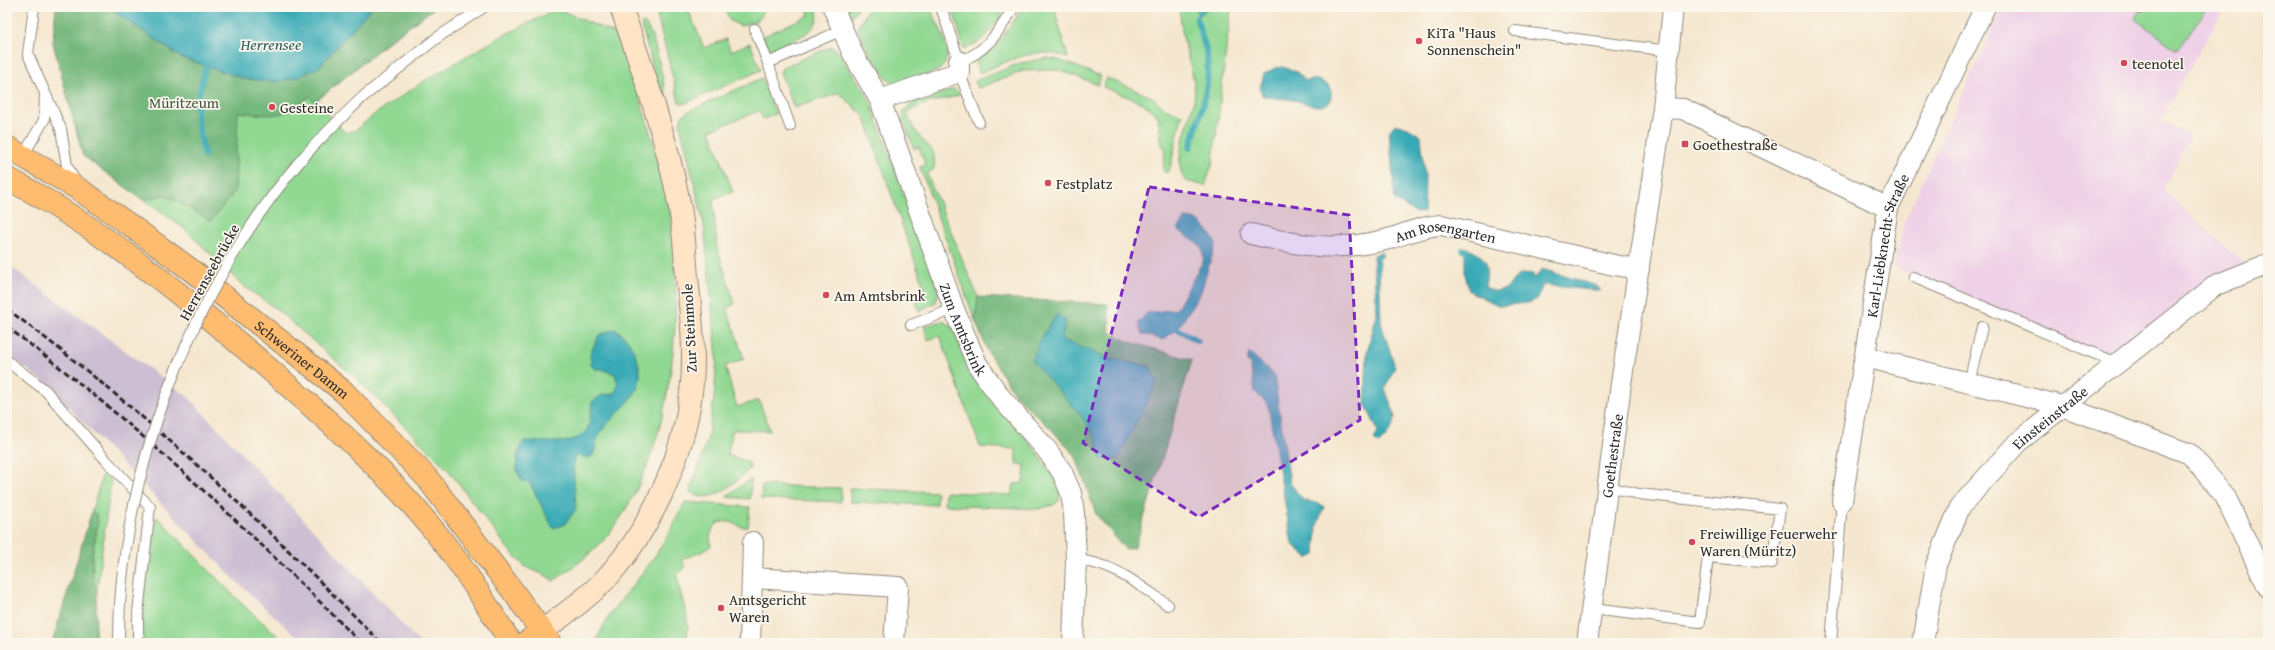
<svg xmlns="http://www.w3.org/2000/svg" width="2275" height="650" font-family="'Gentium Book Plus',serif">
<style>
.built{fill:#eed0e7}
.industrial{fill:#ccbed3}
.green{fill:#91d893;stroke:#5e825f}
.forest{fill:#74b87d;stroke:#507254}
.water{fill:#39aab6;stroke:#326a70}
.lines{fill:none;stroke-linecap:round;stroke-linejoin:round}
.stream{stroke:#39aab6;stroke-width:6}
.lane-casing{stroke:#90897d;stroke-width:12}
.street-casing{stroke:#90897d;stroke-width:22}
.secondary-casing{stroke:#90897d;stroke-width:24}
.primary-casing{stroke:#90897d;stroke-width:24}
.lane{stroke:#fff;stroke-width:10}
.street{stroke:#fff;stroke-width:20}
.secondary{stroke:#ffe4c6;stroke-width:22}
.primary{stroke:#febc70;stroke-width:22}
.rail{stroke:#2b2b2b;stroke-width:3;stroke-dasharray:6 3;stroke-linecap:butt}
.lane-bridge-casing{stroke:#90897d;stroke-width:12;stroke-linecap:butt}
.lane-bridge{stroke:#fff;stroke-width:10}
.marked{fill:#7b2cbf;fill-opacity:0.2;stroke:#7b2cbf;stroke-width:3;stroke-dasharray:8 5;stroke-linejoin:round}
.poi-dot{fill:#d1495b;stroke:#fbf7ec;stroke-width:1.5}
.labels{text-anchor:middle;dominant-baseline:central;stroke-width:3.5;stroke-linejoin:round;paint-order:stroke}
.poi-label{font-size:15px;fill:#2b2b2b;stroke:#fbf7ec;text-anchor:start}
.park-label{font-size:15px;fill:#445645;stroke:#fbf7ec}
.street-label{font-size:15px;fill:#2b2b2b;stroke:#fbf7ec}
.water-label{font-size:16px;font-style:italic;fill:#315e63;stroke:#fbf7ec}
</style>
<rect width="100%" height="100%" fill="#fbf7ec"/>
<filter id="ink" filterUnits="userSpaceOnUse"><feTurbulence type="fractalNoise" baseFrequency=".025" numOctaves="2"/><feDisplacementMap in="SourceGraphic" scale="8" xChannelSelector="R" yChannelSelector="G"/><feConvolveMatrix kernelMatrix="1 2 1 2 8 2 1 2 1" color-interpolation-filters="sRGB"/></filter>
<filter id="wash" filterUnits="userSpaceOnUse"><feTurbulence type="fractalNoise" baseFrequency=".012" numOctaves="4" result="noise"/><feDisplacementMap in="SourceGraphic" scale="16" xChannelSelector="R" yChannelSelector="G"/><feGaussianBlur stdDeviation="0.9" result="paint"/><feColorMatrix in="noise" values="0 0 0 0 0 0 0 0 0 0 0 0 0 0 0 0 0 1.4 0 .05"/><feComposite in="paint" operator="in"/></filter>
<g filter="url(#wash)">
<rect width="100%" height="100%" fill="#f5e7cf"/>
<!-- built -->
<path class="built" d="M 2002,7 L 2225,7 L 2160,120 L 2190,136 L 2163,190 L 2252,271 L 2117,363 L 1913,277 L 1894,265 L 1904,223 Z"/>
<!-- industrial -->
<path class="industrial" d="M 7,264 L 188,397 L 420,643 L 304,643 L 237,582 L 44,382 L 7,354 Z"/>
<!-- green -->
<path class="green" d="M 56,7 L 436,7 L 394,37 L 315,102 L 346,133 L 356,130 L 375,114 L 427,79 L 504,35 L 558,9 L 618,35 C 634,80 649,124 660,170 C 664,184 668,197 670,211 C 684,313 675,445 612,530 C 597,550 574,567 553,581 L 547,576 L 524,566 L 510,551 L 449,471 L 359,381 L 275,308 L 241,284 L 184,228 L 83,156 L 53,43 Z
M 655,7 L 687,7 L 704,48 L 726,39 L 731,51 L 750,43 L 761,70 L 684,104 L 679,102 Z
M 724,7 L 763,7 C 765,21 752,22 741,26 L 730,21 Z
M 806,7 L 816,7 C 826,33 789,41 771,49 L 767,48 L 762,37 L 809,15 Z
M 845,7 L 859,7 L 850,19 Z
M 869,7 L 930,7 C 936,24 961,58 937,71 C 930,74 921,76 914,79 C 904,83 897,87 888,80 L 868,51 L 857,29 Z
M 952,7 L 1006,7 C 995,25 985,43 964,49 Z
M 1023,7 L 1054,7 L 1068,58 C 1039,44 1007,62 979,73 L 976,63 L 978,59 L 995,48 Z
M 1179,7 L 1231,7 L 1213,162 L 1205,186 L 1186,181 C 1170,164 1190,122 1194,101 C 1197,84 1190,66 1186,50 C 1182,36 1181,21 1179,7 Z
M 2143,7 L 2208,7 L 2177,50 L 2135,19 Z
M 644,23 C 657,34 669,109 670,128 L 641,24 Z
M 831,47 L 836,49 L 868,96 L 939,291 L 936,302 L 919,311 L 915,297 L 926,293 L 864,116 L 839,93 L 794,108 L 780,72 L 783,67 Z
M 1048,58 L 1059,60 L 1101,76 L 1098,85 L 1060,70 L 1023,71 L 978,88 L 975,81 L 1020,63 Z
M 762,78 L 776,114 L 763,119 L 759,111 L 710,130 L 733,192 L 713,199 L 717,248 L 735,304 L 727,308 L 744,359 L 725,366 L 737,407 L 759,400 L 770,431 L 733,430 L 727,455 L 749,462 L 750,469 C 733,483 712,507 690,492 L 708,438 L 714,398 L 717,357 L 704,225 L 680,123 L 682,116 L 689,111 Z
M 1107,78 L 1154,98 L 1163,107 L 1182,115 L 1171,165 L 1167,173 L 1163,171 L 1165,147 L 1162,146 L 1158,116 L 1143,103 L 1103,87 Z
M 954,89 L 959,93 L 959,95 C 942,102 921,100 907,114 C 910,121 913,128 918,134 C 928,148 937,147 934,169 L 927,174 L 978,297 L 975,320 L 920,167 L 925,165 L 919,147 L 914,149 L 903,118 L 904,111 L 914,102 Z
M 943,321 L 953,328 L 973,376 L 989,398 L 1031,444 L 1061,488 L 1059,501 L 1053,505 L 1038,509 L 944,505 L 945,492 L 1012,495 L 1014,484 L 1023,483 L 1025,465 L 1016,464 L 1016,449 L 980,447 L 940,336 L 928,340 L 924,326 Z
M 104,470 L 111,481 L 97,589 L 94,586 L 92,556 L 98,522 L 96,515 L 92,511 Z
M 749,480 L 751,480 L 750,499 L 727,497 L 728,495 Z
M 762,485 L 841,488 L 841,502 L 761,499 Z
M 850,488 L 937,492 L 936,505 L 850,502 Z
M 685,502 L 750,507 L 748,527 C 740,528 737,524 730,522 C 714,519 708,533 711,546 L 704,551 L 682,559 L 685,568 L 677,575 C 680,602 692,614 686,643 L 596,643 C 606,614 627,593 646,569 C 661,548 674,525 685,502 Z
M 157,517 L 244,606 L 286,643 L 143,643 C 141,606 146,552 157,517 Z"/>
<!-- forest -->
<path class="forest" d="M 56,7 L 113,7 L 115,12 L 182,58 L 245,79 L 372,7 L 436,7 L 394,37 L 315,102 L 309,97 C 283,119 270,116 238,112 L 235,191 L 211,221 L 165,195 L 143,200 L 83,156 L 53,43 Z
M 978,297 L 1108,304 L 1110,332 L 1127,341 L 1192,360 L 1135,547 L 1126,550 L 1096,514 L 1075,455 L 1051,429 L 1016,396 L 988,352 L 975,320 Z
M 92,511 L 96,514 L 98,522 L 92,556 L 94,586 L 97,589 L 95,643 L 52,643 Z"/>
<!-- water -->
<path class="water" d="M 113,7 L 372,7 L 319,67 L 298,77 L 277,82 L 245,79 L 182,58 L 115,12 Z
M 1197,7 L 1209,7 L 1197,18 Z
M 1283,67 L 1297,72 L 1305,81 C 1316,78 1323,80 1331,88 L 1331,101 C 1319,112 1307,102 1293,100 C 1282,98 1273,99 1262,95 L 1260,88 L 1264,74 L 1275,68 Z
M 1395,124 L 1408,128 L 1421,136 L 1425,176 L 1424,212 L 1416,213 L 1395,200 L 1389,132 Z
M 1185,218 C 1202,218 1207,230 1216,243 L 1201,292 L 1181,324 L 1164,340 L 1142,334 L 1138,323 L 1147,313 L 1177,309 L 1204,259 L 1201,246 L 1177,229 Z
M 1465,247 C 1489,259 1489,261 1485,287 L 1494,291 L 1507,289 C 1514,278 1519,271 1533,274 L 1534,279 L 1542,269 L 1597,286 L 1601,291 L 1543,285 L 1537,299 L 1528,303 L 1500,306 L 1469,291 L 1465,274 Z
M 1381,252 L 1383,256 L 1379,259 L 1381,323 L 1395,367 L 1385,389 C 1396,418 1402,420 1379,444 L 1374,440 L 1378,431 L 1365,404 L 1367,352 L 1377,314 L 1373,255 Z
M 1057,314 L 1065,320 L 1065,328 L 1061,339 L 1111,359 L 1149,366 L 1157,382 L 1118,459 L 1100,459 L 1096,439 L 1079,413 L 1032,361 L 1039,341 Z
M 614,329 C 626,335 630,342 635,354 C 654,396 615,407 598,437 C 596,443 595,450 593,455 L 588,458 L 578,455 L 573,460 L 576,509 L 564,525 L 553,528 L 529,482 L 522,481 C 513,468 516,454 524,441 C 543,441 579,448 588,427 C 591,420 591,409 592,402 L 602,395 L 614,394 L 618,385 L 615,374 L 601,369 L 595,369 L 591,365 L 590,354 L 599,335 Z
M 1249,352 L 1274,375 L 1290,483 L 1303,500 L 1321,504 L 1324,507 L 1317,526 L 1315,555 L 1308,558 L 1292,544 L 1268,405 L 1255,392 L 1250,363 L 1247,361 Z"/>
<g class="lines">
<!-- stream -->
<path class="stream" d="M 1190,148 C 1199,118 1211,89 1207,57 C 1206,44 1199,31 1197,18
M 204,155 L 197,116 L 199,94 L 206,66
M 1463,250 L 1465,251
M 1176,328 L 1198,341"/>
</g>
</g>
<g filter="url(#ink)">
<g class="lines">
<defs>
<path id="lane" d="M 941,7 L 959,61 C 986,54 1000,29 1014,7
M 2135,7 L 2139,9
M 755,29 L 768,63
M 1515,31 L 1669,51
M 959,72 L 979,122
M 46,95 L 61,129 L 67,166 L 76,183
M 364,96 L 438,37 L 484,7
M 790,126 L 768,63 L 842,30
M 23,156 L 44,120 L 45,93 L 28,54 L 34,7
M 1913,277 L 2117,363
M 911,325 L 954,309
M 7,361 L 46,391 L 106,460 L 150,507 L 138,613 L 138,643
M 1969,383 L 1982,327
M 1076,560 C 1114,563 1137,584 1168,605
M 1592,609 L 1700,622 L 1708,557 L 1772,563 L 1780,509 L 1639,494 L 1609,487
M 1831,643 L 1842,501"/>
<g id="street">
<path id="s1" d="M 833,7 L 853,54 L 880,100 L 954,309 L 977,364 L 1001,398 L 1047,450 L 1062,472 L 1071,493 L 1074,513 L 1076,560 L 1073,643"/>
<path d="M 880,100 L 959,72 L 959,61"/>
<path d="M 1663,108 L 1683,109 L 1888,208"/>
<path id="s2" d="M 1251,234 C 1301,246 1334,252 1385,240 C 1404,235 1420,226 1441,225 L 1614,265 L 1639,269"/>
<path d="M 1865,357 L 2062,406 L 2190,454 L 2225,496 L 2268,587"/>
<path id="s3" d="M 1842,501 L 1888,208 L 1985,7"/>
<path d="M 752,578 L 898,587 L 894,643"/>
<path d="M 750,643 L 753,542"/>
<path id="s4" d="M 1587,643 L 1621,384 L 1663,108 L 1673,7"/>
<path id="s5" d="M 1923,643 L 1936,565 L 1960,507 L 2017,443 L 2216,285 L 2268,264"/>
</g>
<path id="secondary" d="M 542,631 C 566,613 591,596 611,573 C 655,522 686,450 692,383 C 695,347 691,312 687,277 C 685,254 684,230 680,208 C 667,139 644,73 621,7"/>
<g id="primary">
<path id="s6" d="M 7,147 L 80,190 L 131,226 L 191,270 L 344,392 L 427,478 L 512,590 L 550,643"/>
<path d="M 7,178 C 104,230 185,297 268,368 C 330,422 392,476 443,542 C 468,573 489,609 511,643"/>
<path d="M 525,643 L 542,631"/>
</g>
</defs>
<!-- lane casing -->
<use href="#lane" class="lane-casing"/>
<!-- street casing -->
<use href="#street" class="street-casing"/>
<!-- secondary casing -->
<use href="#secondary" class="secondary-casing"/>
<!-- primary casing -->
<use href="#primary" class="primary-casing"/>
<!-- lane -->
<use href="#lane" class="lane"/>
<!-- street -->
<use href="#street" class="street"/>
<!-- secondary -->
<use href="#secondary" class="secondary"/>
<!-- primary -->
<use href="#primary" class="primary"/>
<!-- rail -->
<path class="rail" d="M 7,309 C 142,409 264,523 381,643
M 7,327 C 135,422 249,530 361,643"/>
<defs>
<path id="lane-bridge" d="M 119,643 C 117,479 194,284 301,160 C 321,137 342,117 364,96"/>
</defs>
<!-- lane-bridge casing -->
<use href="#lane-bridge" class="lane-bridge-casing"/>
<!-- lane-bridge -->
<use href="#lane-bridge" class="lane-bridge"/>
</g>
</g>
<!-- marked area -->
<path class="marked" d="M 1149,187 L 1349,215 L 1360,420 L 1199,517 L 1083,443 Z"/>
<!-- markers -->
<g class="poi-dot">
<circle cx="1419" cy="41" r="4"/>
<circle cx="2124" cy="63" r="4"/>
<circle cx="272" cy="107" r="4"/>
<rect x="1681" y="140" width="8" height="8" rx="2"/>
<circle cx="1048" cy="183" r="4"/>
<circle cx="826" cy="295" r="4"/>
<circle cx="1692" cy="542" r="4"/>
<circle cx="721" cy="608" r="4"/>
</g>
<g class="labels">
<!-- poi labels -->
<g class="poi-label">
<text x="1427" y="32">KiTa "Haus<tspan x="1427" dy="17">Sonnenschein"</tspan></text>
<text x="2132" y="63">teenotel</text>
<text x="280" y="107">Gesteine</text>
<text x="1693" y="144">Goethestraße</text>
<text x="1056" y="183">Festplatz</text>
<text x="834" y="295">Am Amtsbrink</text>
<text x="1700" y="533">Freiwillige Feuerwehr<tspan x="1700" dy="17">Waren (Müritz)</tspan></text>
<text x="729" y="599">Amtsgericht<tspan x="729" dy="17">Waren</tspan></text>
</g>
<!-- park labels -->
<g class="park-label">
<text x="184" y="102">Müritzeum</text>
</g>
<!-- street labels -->
<g class="street-label">
<text stroke="none"><textPath href="#s2" startOffset="198">Am Rosengarten</textPath></text>
<text stroke="none"><textPath href="#s3" startOffset="260">Karl-Liebknecht-Straße</textPath></text>
<text transform="translate(209 272) rotate(-61)">Herrenseebrücke</text>
<text transform="translate(689 328) rotate(-93)">Zur Steinmole</text>
<text stroke="none"><textPath href="#s1" startOffset="348">Zum Amtsbrink</textPath></text>
<text stroke="none"><textPath href="#s6" startOffset="364">Schweriner Damm</textPath></text>
<text stroke="none"><textPath href="#s5" startOffset="269">Einsteinstraße</textPath></text>
<text stroke="none"><textPath href="#s4" startOffset="189">Goethestraße</textPath></text>
</g>
<!-- water labels -->
<g class="water-label">
<text x="271" y="44">Herrensee</text>
</g>
</g>
<!-- margin -->
<rect width="2275" height="650" fill="none" stroke="#fbf7ec" stroke-width="24"/>
</svg>
